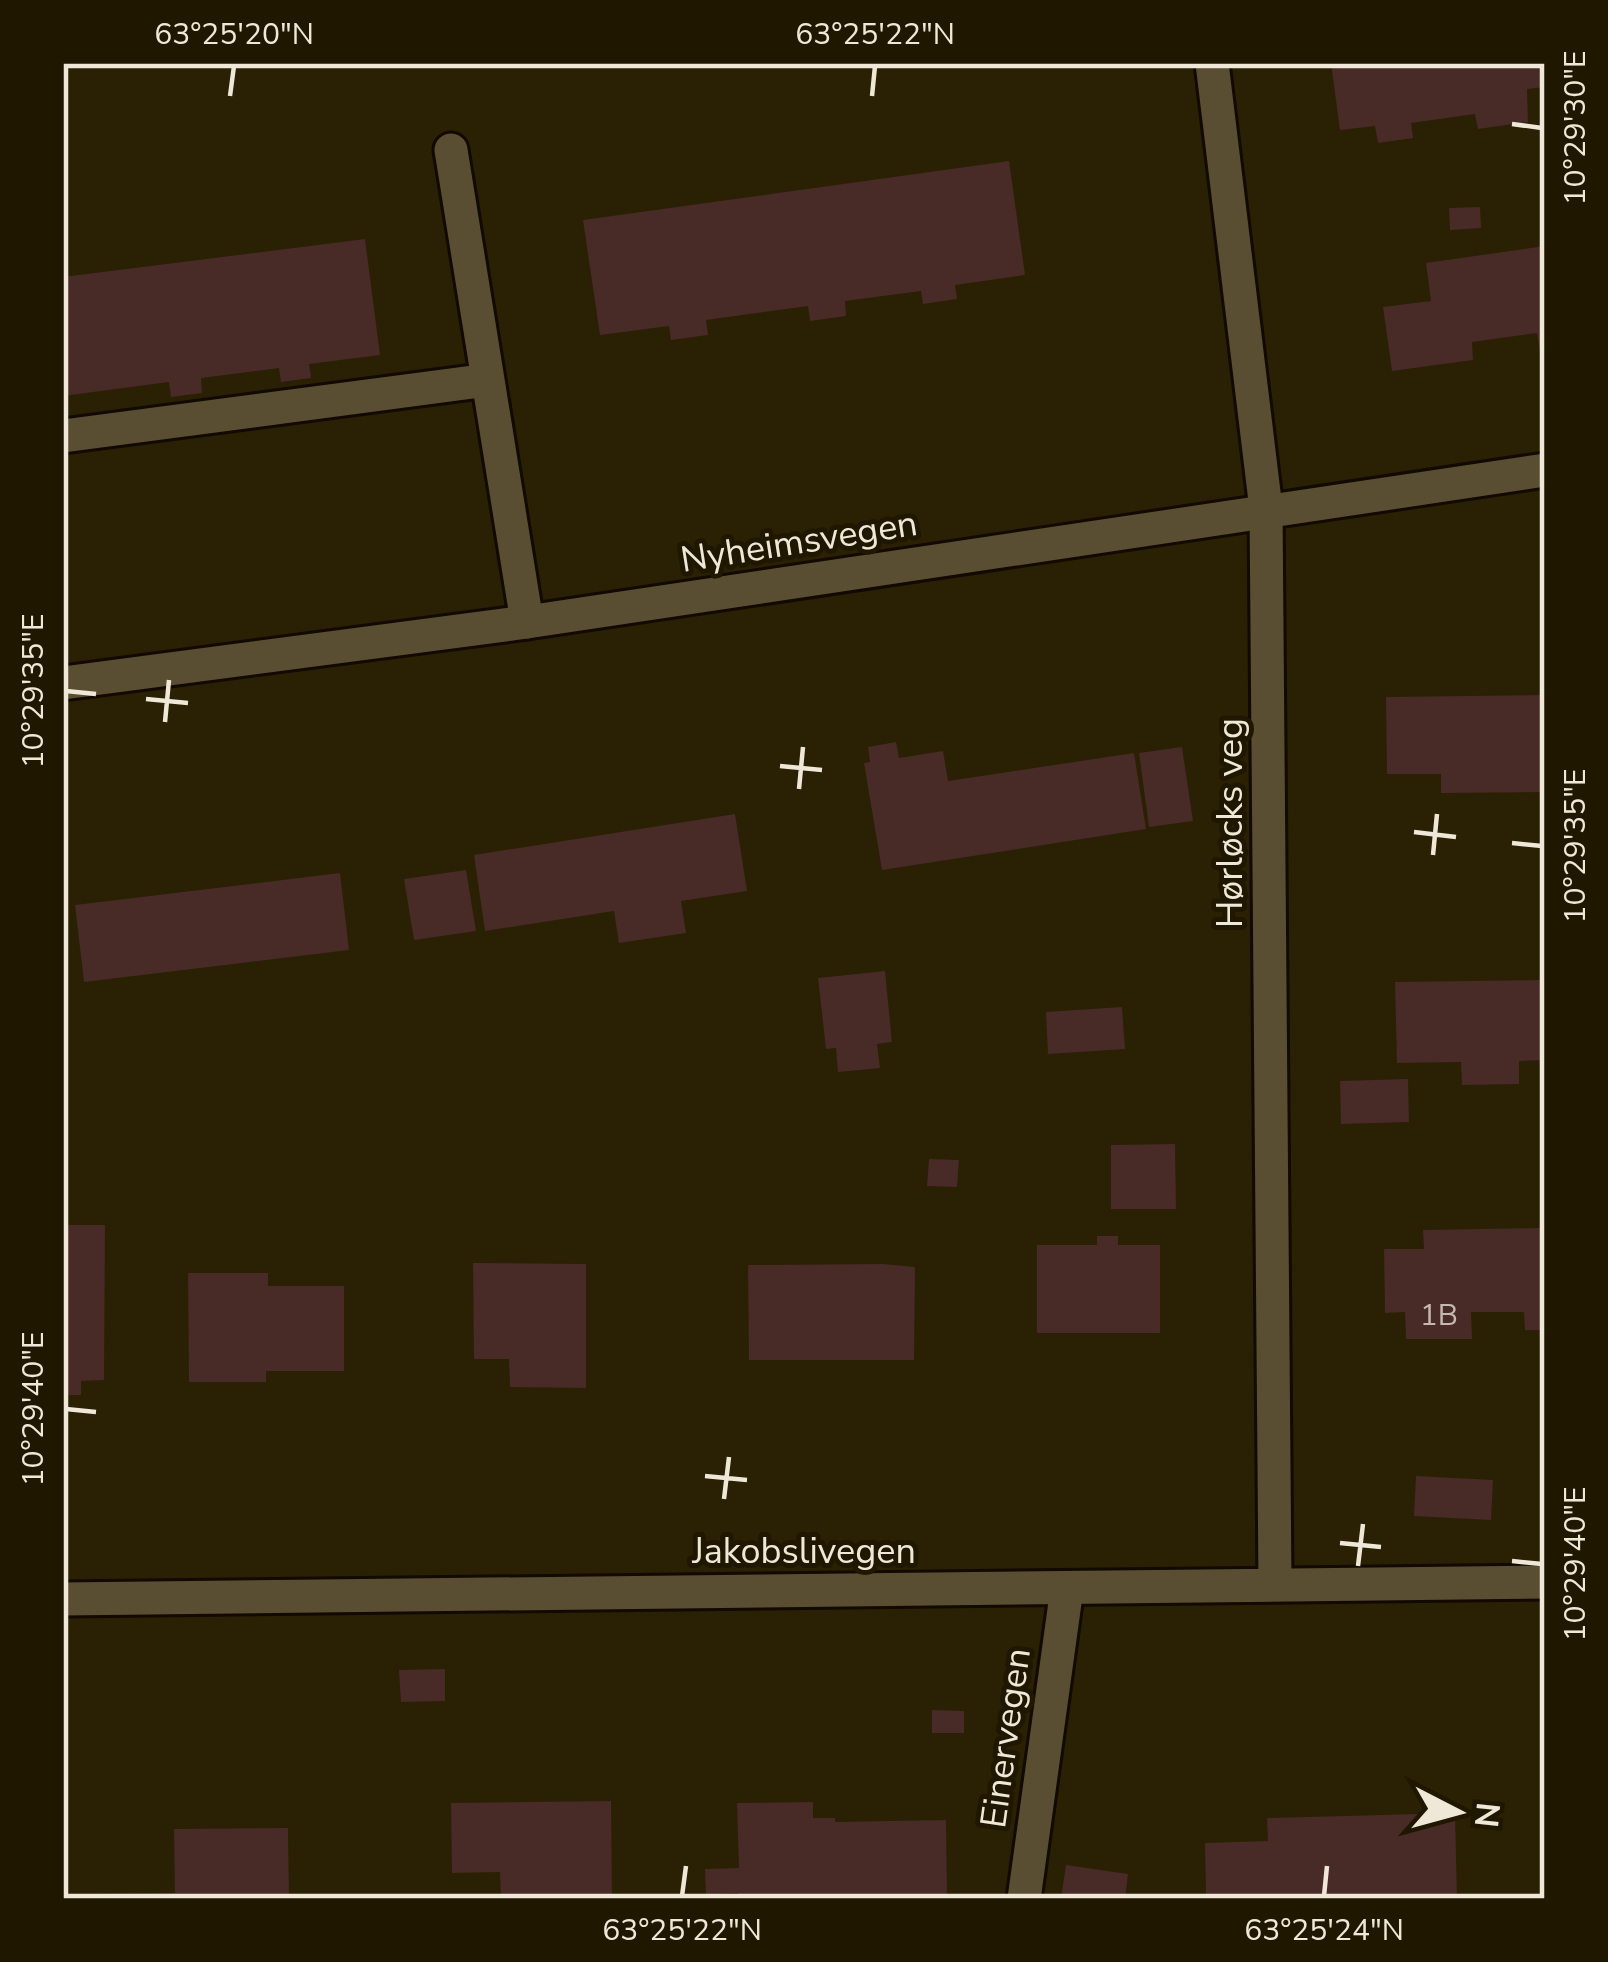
<svg xmlns="http://www.w3.org/2000/svg" width="1608" height="1962" font-family="'Nunito Sans',sans-serif">
<style>
.building{fill:#482a27}
.lines{fill:none;stroke-linecap:round;stroke-linejoin:round}
.service-casing{stroke:#120900;stroke-width:39}
.minor-casing{stroke:#120900;stroke-width:39}
.tertiary-casing{stroke:#120900;stroke-width:39}
.service{stroke:#594e32;stroke-width:33}
.minor{stroke:#594e32;stroke-width:33}
.tertiary{stroke:#594e32;stroke-width:33}
.ticks{fill:none;stroke:#efe8d8;stroke-width:4.5}
.labels{text-anchor:middle;dominant-baseline:central;stroke-width:10;stroke-linejoin:round;paint-order:stroke}
.number-label{font-size:30px;fill:#c5b8ac}
.street-label{font-size:36px;fill:#efe8d8;stroke:#201700}
.neatline{fill:none;stroke:#efe8d8;stroke-width:4.5}
.ticks-label{font-size:30px;text-anchor:middle;fill:#efe8d8}
</style>
<rect width="100%" height="100%" fill="#2a2004"/>
<!-- building -->
<path class="building" d="M 1331,63 L 1545,63 L 1545,87 L 1527,89 L 1528,122 L 1478,129 L 1475,114 L 1411,123 L 1413,138 L 1378,143 L 1375,126 L 1340,130 Z
M 1009,161 L 1025,275 L 955,285 L 957,299 L 923,304 L 921,291 L 845,301 L 846,316 L 810,321 L 808,306 L 706,320 L 708,335 L 671,340 L 669,326 L 600,335 L 583,220 Z
M 1480,207 L 1481,228 L 1450,230 L 1449,208 Z
M 365,239 L 380,355 L 309,364 L 311,378 L 281,382 L 279,368 L 201,378 L 202,393 L 171,397 L 169,382 L 63,396 L 63,277 Z
M 1545,246 L 1545,350 L 1540,351 L 1537,333 L 1472,342 L 1473,360 L 1392,371 L 1383,307 L 1431,301 L 1426,263 Z
M 1545,695 L 1543,792 L 1441,793 L 1441,774 L 1387,774 L 1386,697 Z
M 896,742 L 899,758 L 943,751 L 948,781 L 1134,753 L 1146,829 L 882,870 L 864,763 L 870,762 L 868,747 Z
M 1182,747 L 1193,821 L 1149,827 L 1139,753 Z
M 735,814 L 747,891 L 681,901 L 686,933 L 619,943 L 614,911 L 485,931 L 474,855 Z
M 466,870 L 476,931 L 414,940 L 404,879 Z
M 340,873 L 349,950 L 84,982 L 75,905 Z
M 885,971 L 892,1042 L 877,1044 L 880,1068 L 838,1072 L 836,1048 L 826,1049 L 818,978 Z
M 1545,980 L 1545,1060 L 1519,1061 L 1519,1084 L 1462,1085 L 1461,1062 L 1397,1063 L 1395,982 Z
M 1122,1007 L 1125,1049 L 1048,1054 L 1046,1012 Z
M 1408,1079 L 1409,1122 L 1341,1124 L 1340,1081 Z
M 1175,1144 L 1176,1209 L 1111,1209 L 1111,1145 Z
M 929,1159 L 959,1160 L 957,1187 L 927,1186 Z
M 63,1225 L 105,1225 L 104,1380 L 81,1381 L 81,1395 L 63,1395 Z
M 1545,1228 L 1545,1330 L 1525,1330 L 1524,1312 L 1471,1312 L 1472,1339 L 1406,1339 L 1405,1312 L 1385,1313 L 1384,1249 L 1424,1249 L 1423,1230 Z
M 1097,1236 L 1118,1236 L 1118,1245 L 1160,1245 L 1160,1333 L 1037,1333 L 1037,1245 L 1097,1245 Z
M 473,1263 L 586,1264 L 586,1388 L 510,1387 L 509,1359 L 474,1359 Z
M 883,1264 L 915,1267 L 914,1360 L 749,1360 L 748,1265 Z
M 188,1273 L 268,1273 L 268,1286 L 344,1286 L 344,1371 L 266,1371 L 266,1382 L 189,1382 Z
M 1416,1476 L 1493,1480 L 1491,1520 L 1414,1516 Z
M 445,1669 L 445,1701 L 401,1702 L 399,1670 Z
M 932,1710 L 964,1711 L 964,1733 L 932,1733 Z
M 611,1801 L 612,1899 L 501,1899 L 500,1872 L 452,1873 L 451,1803 Z
M 813,1802 L 813,1818 L 835,1818 L 835,1822 L 946,1820 L 947,1899 L 739,1899 L 738,1893 L 706,1894 L 705,1869 L 739,1868 L 737,1803 Z
M 1455,1813 L 1457,1899 L 1206,1899 L 1205,1843 L 1268,1841 L 1267,1818 Z
M 288,1828 L 289,1899 L 89,1899 L 88,1894 L 175,1893 L 174,1829 Z
M 1066,1865 L 1128,1874 L 1125,1899 L 1061,1899 Z"/>
<g class="lines">
<defs>
<path id="service" d="M 451,150 L 527,622
M 63,436 L 488,380"/>
<path id="minor" d="M 63,683 L 527,622 L 1545,470
M 1024,1899 L 1067,1588"/>
<path id="tertiary" d="M 1212,63 L 1266,509 L 1275,1585
M 63,1599 L 1545,1582"/>
</defs>
<!-- service casing -->
<use href="#service" class="service-casing"/>
<!-- minor casing -->
<use href="#minor" class="minor-casing"/>
<!-- tertiary casing -->
<use href="#tertiary" class="tertiary-casing"/>
<!-- service -->
<use href="#service" class="service"/>
<!-- minor -->
<use href="#minor" class="minor"/>
<!-- tertiary -->
<use href="#tertiary" class="tertiary"/>
</g>
<!-- ticks -->
<path class="ticks" d="M 230,96 L 234,66M 872,96 L 875,66M 1512,124 L 1542,128M 66,691 L 96,694M 146,699 L 188,703M 165,722 L 169,680M 780,766 L 822,770M 799,789 L 803,747M 1414,832 L 1456,837M 1512,843 L 1542,846M 1433,855 L 1437,814M 66,1409 L 96,1412M 705,1476 L 747,1480M 724,1499 L 729,1457M 1340,1543 L 1381,1547M 1512,1561 L 1542,1564M 1358,1566 L 1363,1524M 682,1896 L 686,1866M 1324,1896 L 1327,1866"/>
<g class="labels">
<!-- number labels -->
<g class="number-label">
<text x="1439" y="1315">1B</text>
</g>
<!-- street labels -->
<g class="street-label">
<text transform="translate(799 542) rotate(-9)">Nyheimsvegen</text>
<text transform="translate(1230 823) rotate(-90)">Hørløcks veg</text>
<text x="804" y="1551">Jakobslivegen</text>
<text transform="translate(1006 1738) rotate(-82)">Einervegen</text>
</g>
</g>
<!-- border -->
<rect width="1608" height="1962" fill="none" stroke="#201700" stroke-width="132"/>
<!-- north arrow -->
<g transform="translate(1458 1812) rotate(96)" stroke="#201700" stroke-width="9" paint-order="stroke">
<path d="M0-9L21 45L0 30L-21 45Z" fill="#efe8d8"/>
<text y="-18" font-size="33" font-weight="bold" text-anchor="middle" fill="#efe8d8">N</text>
</g>
<rect x="66" y="66" width="1476" height="1830" class="neatline"/>
<g class="ticks-label">
<text x="234" y="44">63°25'20"N</text>
<text x="875" y="44">63°25'22"N</text>
<text transform="translate(1575 128) rotate(-90)" y="10">10°29'30"E</text>
<text transform="translate(33 691) rotate(-90)" y="10">10°29'35"E</text>
<text transform="translate(1575 846) rotate(-90)" y="10">10°29'35"E</text>
<text transform="translate(33 1409) rotate(-90)" y="10">10°29'40"E</text>
<text transform="translate(1575 1564) rotate(-90)" y="10">10°29'40"E</text>
<text x="682" y="1940">63°25'22"N</text>
<text x="1324" y="1940">63°25'24"N</text>
</g>
</svg>
